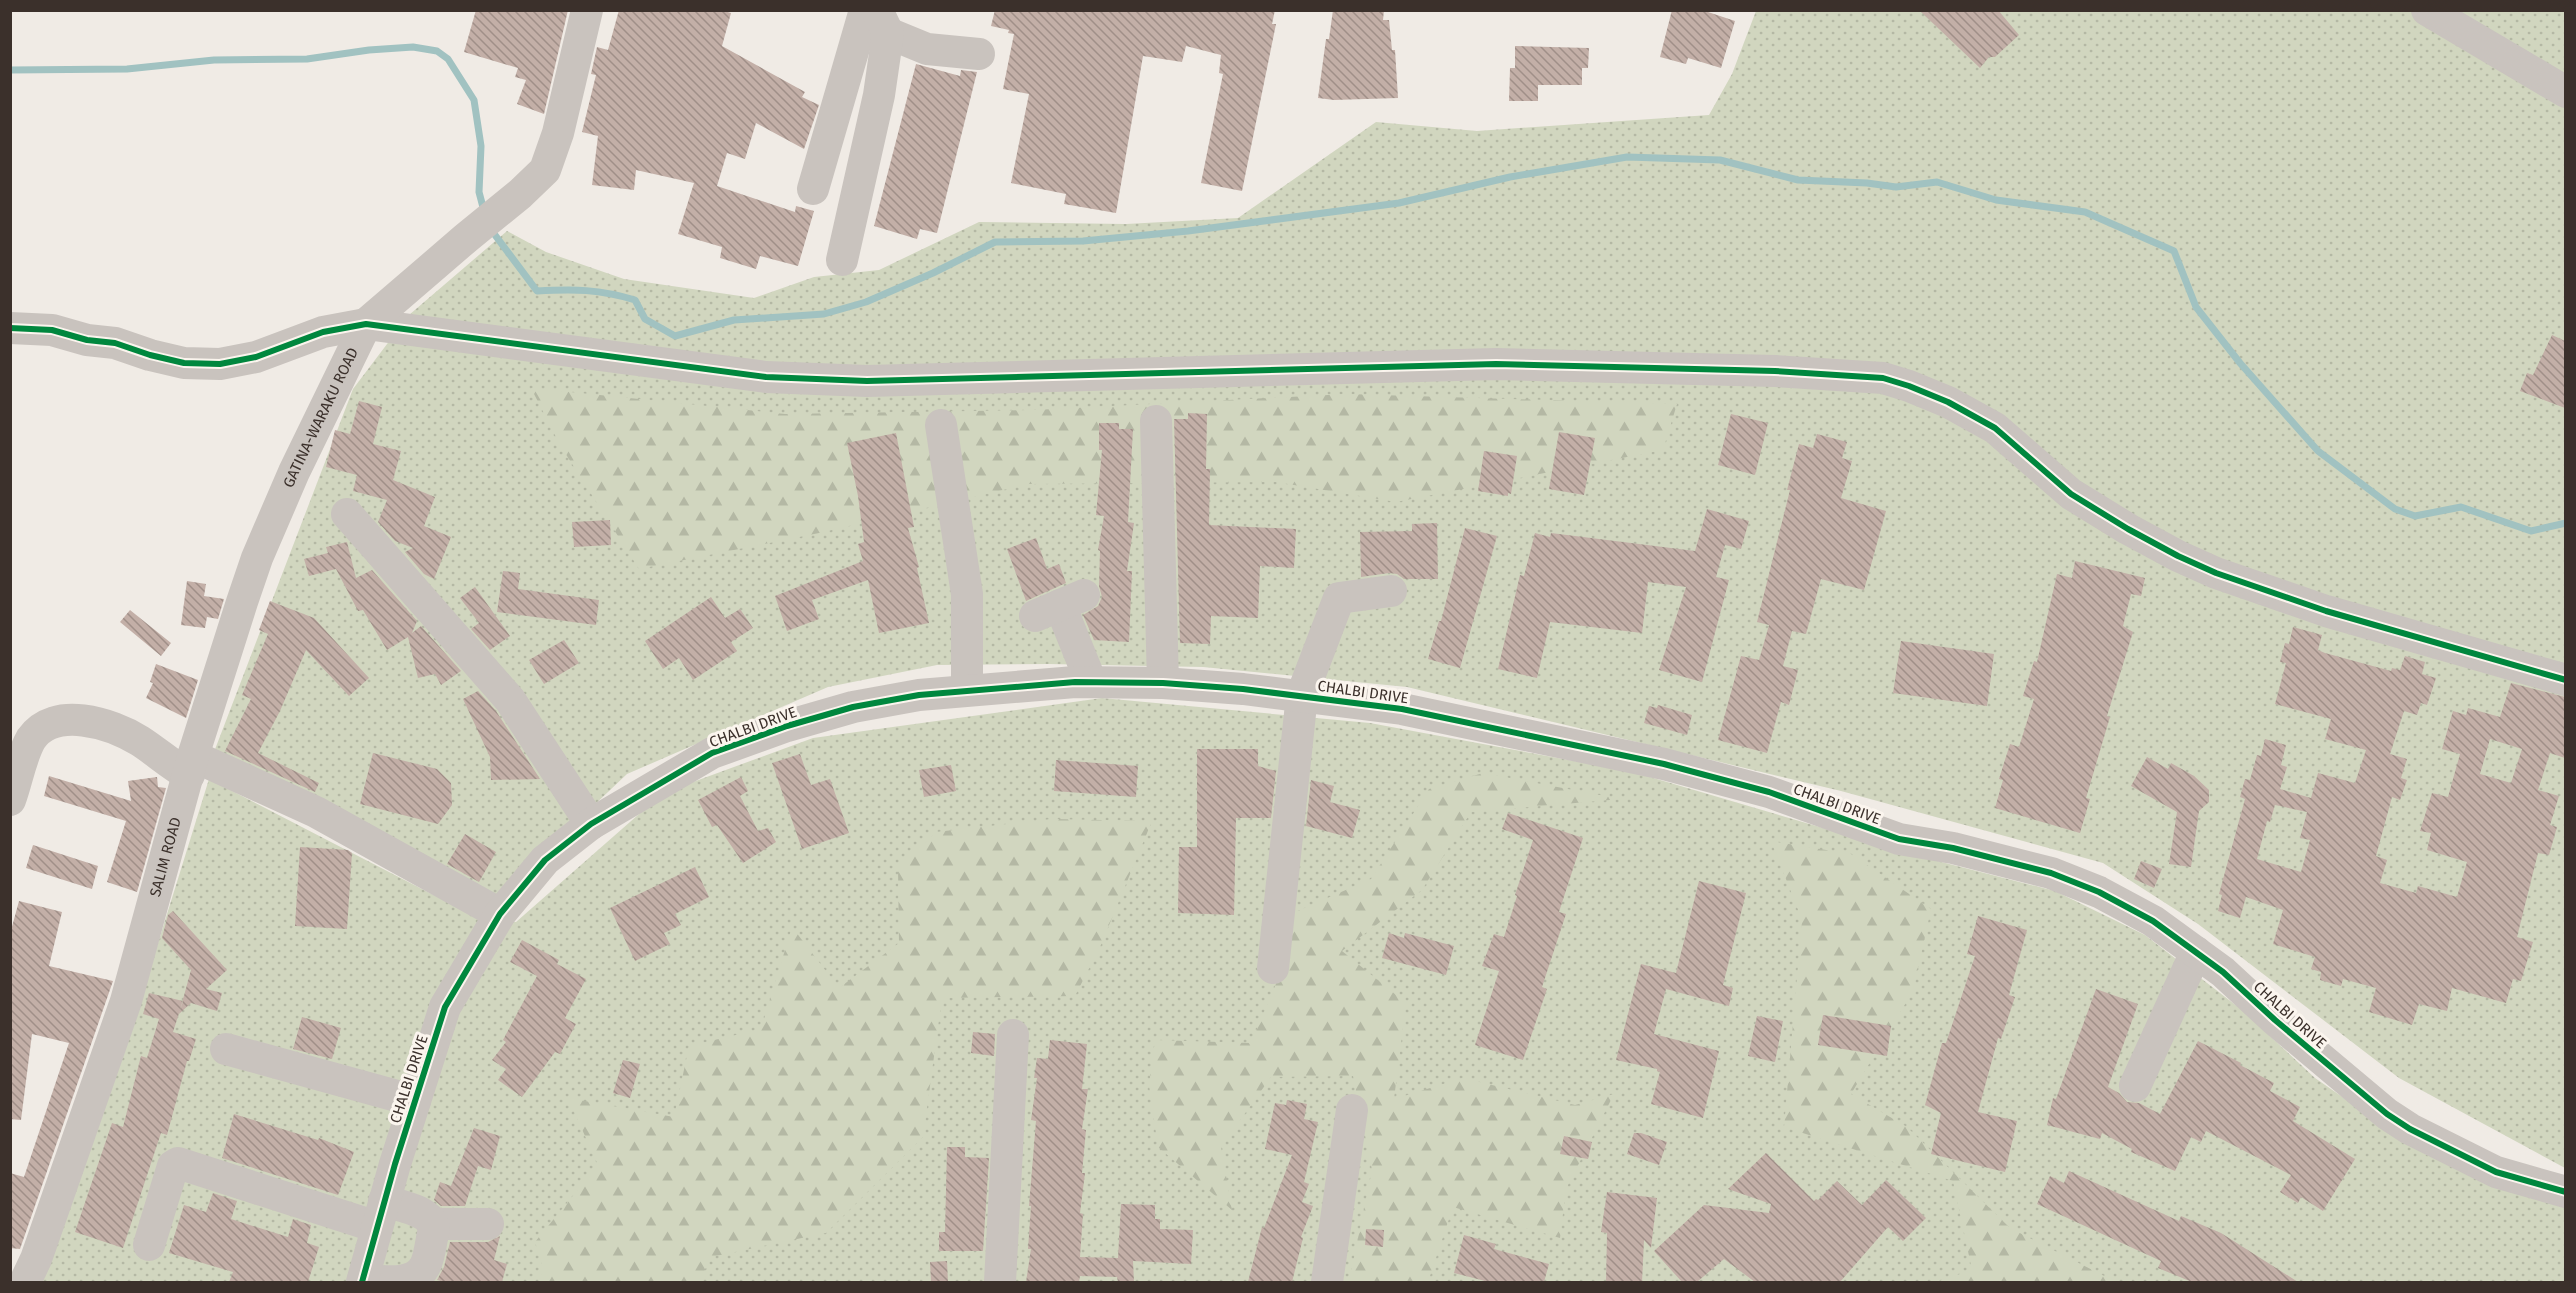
<svg xmlns="http://www.w3.org/2000/svg" width="2576" height="1293" font-family="'Fira Sans',sans-serif">
<style>
.green{fill:url(#green-dots)}
.forest{fill:url(#forest-firs)}
.lines{fill:none;stroke-linecap:round;stroke-linejoin:round}
.stream{stroke:#a1c2c1;stroke-width:7}
.building{fill:url(#building-back-hatch);fill-rule:evenodd}
.minor{stroke:#c9c3be;stroke-width:32}
.cycleway-casing{stroke:#fbf5ee;stroke-width:10}
.cycleway{stroke:#00873e;stroke-width:6}
.labels{text-anchor:middle;dominant-baseline:central;stroke-width:6;stroke-linejoin:round;paint-order:stroke}
.street-label{font-size:15px;fill:#3b302b;stroke:#fbf5ee}
</style>
<defs>
<pattern id="green-dots" width="8" height="8" patternUnits="userSpaceOnUse" patternTransform="scale(1.5)"><rect width="8" height="8" fill="#d1d6bf"/><path d="M2 2h.1M6 6h.1" fill="none" stroke="#b4b8a4" stroke-width="1.8" stroke-linecap="round"/></pattern>
<pattern id="forest-firs" width="22" height="20" patternUnits="userSpaceOnUse" patternTransform="scale(1.5)"><rect width="22" height="20" fill="#d1d6bf"/><path d="M5 1l3.5 6h-7zM16 11l3.5 6h-7z" fill="#b4b8a4"/></pattern>
<pattern id="building-back-hatch" width="6" height="6" patternUnits="userSpaceOnUse" patternTransform="scale(1.5)"><rect width="6" height="6" fill="#c3afa7"/><path d="M-1 5l2 2M0 0l6 6M5-1l2 2" fill="none" stroke="#a08f88"/></pattern>
</defs>
<rect width="100%" height="100%" fill="#f0ebe5"/>
<!-- green -->
<path class="green" d="M 1756,11 L 2565,11 L 2565,1168 L 2399,1078 L 2198,924 L 2103,863 L 1841,791 L 1407,687 L 1203,667 L 1048,664 L 937,665 L 828,687 L 627,774 L 495,899 L 214,752 L 353,389 L 409,315 L 507,231 L 546,252 L 624,279 L 754,298 L 814,277 L 879,270 L 979,222 L 1126,224 L 1238,218 L 1376,122 L 1477,131 L 1709,115 L 1732,74 Z
M 1102,698 L 1370,723 L 1633,772 L 1922,857 L 2055,891 L 2145,935 L 2242,1010 L 2315,1078 L 2425,1154 L 2522,1195 L 2566,1205 L 2565,1282 L 42,1282 L 149,972 L 209,779 L 480,919 L 516,922 L 663,793 L 813,738 Z"/>
<!-- forest -->
<path class="forest" d="M 531,388 L 785,414 L 1035,410 L 1347,394 L 1677,404 L 1663,450 L 1396,502 L 1276,482 L 1029,484 L 819,533 L 639,569 L 560,445 Z
M 1483,773 L 1621,799 L 1471,812 L 1422,890 L 1342,951 L 1406,1003 L 1394,1099 L 1463,1078 L 1575,1105 L 1614,1094 L 1566,1189 L 1560,1238 L 1453,1207 L 1428,1282 L 1349,1282 L 1372,1170 L 1353,1076 L 1271,1077 L 1221,1147 L 1232,1210 L 1158,1147 L 1149,1085 L 1155,1040 L 1251,1043 L 1281,972 L 1286,916 L 1371,879 L 1429,789 Z
M 1051,819 L 1152,821 L 1100,947 L 1075,996 L 942,998 L 923,1137 L 826,1233 L 711,1257 L 699,1282 L 539,1282 L 543,1268 L 535,1242 L 598,1165 L 568,1098 L 674,1117 L 689,1046 L 761,1029 L 792,927 L 839,988 L 899,943 L 898,868 L 936,832 Z
M 1771,841 L 1851,854 L 1931,909 L 1913,991 L 1851,1094 L 1907,1127 L 2010,1228 L 2116,1282 L 1936,1282 L 1972,1270 L 1953,1181 L 1784,1127 L 1802,920 Z"/>
<g class="lines">
<!-- stream -->
<path class="stream" d="M 10,70 L 127,69 L 214,60 L 307,59 L 369,50 L 413,47 L 437,51 L 448,59 L 474,100 L 481,146 L 479,192 L 484,211
M 489,227 L 537,291 C 574,289 599,289 635,300 L 645,319 L 675,336 L 734,320 L 824,314 L 866,302 L 933,273 L 995,242 L 1083,241 L 1188,231 L 1399,203 L 1510,177 L 1627,157 L 1720,160 L 1798,180 L 1867,183 L 1896,187 L 1937,182 L 1996,200 L 2085,212 L 2174,251 L 2196,307 L 2240,363 L 2318,451 L 2395,509 L 2415,516 L 2461,507 L 2531,531 L 2566,523"/>
</g>
<!-- building -->
<path class="building" d="M 476,10 L 568,10 L 544,114 L 517,104 L 526,80 L 515,77 L 518,68 L 464,52 Z
M 619,10 L 721,10 L 731,13 L 722,46 L 805,92 L 802,97 L 819,105 L 804,149 L 756,123 L 745,159 L 727,153 L 717,186 L 795,212 L 796,206 L 814,211 L 798,266 L 760,256 L 756,269 L 720,258 L 722,247 L 678,234 L 694,183 L 636,170 L 634,190 L 592,185 L 598,136 L 582,132 L 596,75 L 591,74 L 597,47 L 608,50 Z
M 995,10 L 1275,10 L 1272,24 L 1276,24 L 1242,191 L 1201,183 L 1223,74 L 1219,73 L 1221,55 L 1186,46 L 1182,62 L 1143,56 L 1116,213 L 1064,204 L 1066,194 L 1011,183 L 1029,94 L 1003,89 L 1014,34 L 1008,33 L 1009,30 L 991,26 Z
M 1333,10 L 1384,10 L 1383,20 L 1389,20 L 1392,50 L 1395,50 L 1398,98 L 1334,100 L 1318,98 L 1326,39 L 1329,39 Z
M 1672,10 L 1702,10 L 1735,21 L 1721,68 L 1688,58 L 1686,64 L 1660,57 Z
M 1919,10 L 1998,10 L 2019,35 L 1995,57 L 1989,57 L 1980,68 Z
M 1515,46 L 1589,48 L 1588,68 L 1582,68 L 1582,85 L 1538,85 L 1538,101 L 1509,101 L 1510,68 L 1515,68 Z
M 916,64 L 960,76 L 961,70 L 977,72 L 937,233 L 920,229 L 917,239 L 874,226 Z
M 2552,335 L 2565,341 L 2565,408 L 2520,391 L 2527,373 L 2533,375 Z
M 359,401 L 382,407 L 373,444 L 401,451 L 393,480 L 435,497 L 424,526 L 451,537 L 434,579 L 424,574 L 405,552 L 413,548 L 395,541 L 378,522 L 387,500 L 353,491 L 357,475 L 326,467 L 335,430 L 350,434 Z
M 1188,413 L 1207,414 L 1206,469 L 1210,469 L 1209,525 L 1296,529 L 1294,568 L 1260,566 L 1258,618 L 1211,616 L 1210,644 L 1180,643 L 1174,419 L 1188,419 Z
M 1731,414 L 1768,423 L 1755,475 L 1718,465 Z
M 1099,423 L 1119,423 L 1119,429 L 1133,429 L 1128,522 L 1134,523 L 1127,571 L 1132,571 L 1129,642 L 1094,640 L 1083,615 L 1098,606 L 1102,597 L 1099,586 L 1100,551 L 1098,550 L 1104,516 L 1096,515 L 1102,450 L 1099,450 Z
M 1559,432 L 1595,438 L 1584,495 L 1549,489 Z
M 896,433 L 914,527 L 908,528 L 919,567 L 917,568 L 929,623 L 879,633 L 868,580 L 812,600 L 819,619 L 787,631 L 775,596 L 863,561 L 858,544 L 864,542 L 858,496 L 847,443 Z
M 1817,434 L 1847,442 L 1842,458 L 1852,461 L 1841,498 L 1886,511 L 1864,590 L 1821,579 L 1806,634 L 1792,631 L 1783,666 L 1798,670 L 1789,705 L 1781,702 L 1767,753 L 1718,740 L 1741,656 L 1759,660 L 1769,625 L 1757,622 L 1790,490 L 1787,490 L 1799,444 L 1813,448 Z
M 1484,451 L 1517,456 L 1511,494 L 1508,493 L 1508,496 L 1478,491 Z
M 1707,509 L 1749,521 L 1741,549 L 1725,545 L 1716,577 L 1729,580 L 1702,682 L 1659,670 L 1686,587 L 1648,582 L 1642,633 L 1550,622 L 1537,678 L 1498,669 L 1520,575 L 1524,576 L 1535,533 L 1550,537 L 1551,533 L 1695,551 Z
M 610,520 L 611,545 L 574,547 L 572,522 Z
M 1437,523 L 1438,579 L 1404,579 L 1397,574 L 1389,573 L 1361,577 L 1360,532 L 1412,531 L 1412,524 Z
M 1465,528 L 1497,536 L 1460,668 L 1428,659 L 1439,621 L 1441,621 Z
M 1036,538 L 1047,569 L 1059,564 L 1066,583 L 1026,601 L 1007,549 Z
M 347,542 L 356,578 L 372,570 L 417,621 L 412,633 L 421,626 L 461,671 L 441,685 L 435,674 L 418,678 L 408,637 L 387,650 L 363,610 L 358,611 L 336,569 L 309,576 L 304,559 L 328,553 L 326,547 Z
M 2075,561 L 2145,578 L 2141,596 L 2131,594 L 2123,626 L 2133,632 L 2107,716 L 2110,717 L 2086,798 L 2090,799 L 2080,833 L 1995,808 L 2003,780 L 1999,779 L 2010,744 L 2019,747 L 2034,699 L 2023,696 L 2034,661 L 2037,662 L 2057,574 L 2072,578 Z
M 503,571 L 520,573 L 518,589 L 599,600 L 596,625 L 497,612 Z
M 187,581 L 206,584 L 204,596 L 224,599 L 218,619 L 207,617 L 205,628 L 181,625 Z
M 475,587 L 510,636 L 490,650 L 471,629 L 479,623 L 460,598 Z
M 711,597 L 725,618 L 740,609 L 753,628 L 731,642 L 737,651 L 693,680 L 679,658 L 663,669 L 645,641 Z
M 270,601 L 314,618 L 369,678 L 349,696 L 306,650 L 280,711 L 258,753 L 319,783 L 315,792 L 225,751 L 251,699 L 242,695 L 268,634 L 259,630 Z
M 130,610 L 171,643 L 161,656 L 120,622 Z
M 2293,627 L 2322,635 L 2318,650 L 2325,653 L 2391,671 L 2392,668 L 2400,670 L 2405,656 L 2425,662 L 2422,674 L 2436,678 L 2427,705 L 2421,703 L 2417,715 L 2404,711 L 2390,754 L 2407,759 L 2401,778 L 2407,780 L 2400,800 L 2392,797 L 2376,856 L 2387,860 L 2380,883 L 2416,893 L 2418,886 L 2457,897 L 2467,862 L 2427,850 L 2431,833 L 2420,831 L 2432,793 L 2448,797 L 2460,754 L 2442,749 L 2453,711 L 2466,715 L 2468,708 L 2500,717 L 2511,683 L 2565,697 L 2565,758 L 2550,753 L 2538,790 L 2559,796 L 2550,825 L 2557,827 L 2549,855 L 2538,853 L 2517,937 L 2533,942 L 2521,981 L 2513,979 L 2506,1003 L 2452,988 L 2447,1011 L 2419,1004 L 2412,1025 L 2369,1012 L 2376,988 L 2343,979 L 2341,986 L 2320,980 L 2321,972 L 2311,969 L 2315,957 L 2273,944 L 2283,910 L 2246,897 L 2240,918 L 2218,911 L 2222,895 L 2219,894 L 2245,799 L 2240,797 L 2245,779 L 2250,780 L 2257,755 L 2261,756 L 2265,739 L 2286,745 L 2281,765 L 2287,767 L 2280,789 L 2311,798 L 2318,773 L 2355,783 L 2366,750 L 2325,739 L 2331,719 L 2275,704 L 2286,663 L 2280,662 L 2285,643 L 2289,644 ZM 2490,739 L 2522,749 L 2511,783 L 2480,774 ZM 2275,805 L 2307,812 L 2300,838 L 2310,840 L 2301,872 L 2257,859 L 2267,821 L 2270,822 Z
M 564,640 L 579,663 L 544,684 L 529,660 Z
M 1901,641 L 1994,654 L 1987,706 L 1893,693 Z
M 156,664 L 198,680 L 186,718 L 146,698 L 153,683 L 150,682 Z
M 478,691 L 496,711 L 540,779 L 491,780 L 490,757 L 463,699 Z
M 1658,705 L 1692,715 L 1687,735 L 1644,723 L 1649,706 L 1657,708 Z
M 1197,749 L 1258,749 L 1258,766 L 1276,771 L 1271,818 L 1236,818 L 1234,915 L 1178,913 L 1179,847 L 1197,847 Z
M 373,753 L 437,769 L 451,783 L 452,805 L 438,824 L 360,804 Z
M 800,754 L 811,785 L 830,779 L 849,833 L 802,849 L 772,763 Z
M 2147,757 L 2168,769 L 2171,763 L 2194,776 L 2209,790 L 2209,802 L 2199,811 L 2191,867 L 2169,864 L 2177,812 L 2131,786 Z
M 1056,760 L 1138,766 L 1136,797 L 1054,791 Z
M 951,765 L 956,791 L 924,797 L 919,770 Z
M 49,776 L 131,801 L 128,781 L 157,777 L 158,787 L 166,788 L 137,892 L 107,882 L 126,821 L 44,796 Z
M 741,777 L 748,791 L 740,796 L 758,831 L 768,828 L 776,842 L 743,863 L 717,825 L 712,827 L 698,800 Z
M 1311,780 L 1334,786 L 1330,802 L 1360,810 L 1352,838 L 1306,826 Z
M 1508,813 L 1583,838 L 1559,912 L 1566,914 L 1542,987 L 1547,989 L 1523,1060 L 1475,1045 L 1499,971 L 1482,966 L 1494,934 L 1504,937 L 1517,896 L 1515,895 L 1533,840 L 1502,829 Z
M 465,834 L 496,852 L 479,882 L 447,864 Z
M 33,845 L 98,866 L 92,889 L 26,868 Z
M 300,847 L 348,850 L 352,853 L 347,929 L 295,926 Z
M 2141,861 L 2162,869 L 2154,888 L 2134,879 Z
M 695,867 L 709,897 L 675,914 L 681,925 L 664,933 L 670,944 L 635,961 L 610,908 Z
M 1699,881 L 1746,893 L 1723,985 L 1733,988 L 1729,1006 L 1666,989 L 1654,1034 L 1719,1051 L 1703,1118 L 1651,1104 L 1660,1072 L 1657,1071 L 1657,1069 L 1616,1060 L 1641,964 L 1676,973 Z
M 19,901 L 62,912 L 49,966 L 113,981 L 20,1249 L 10,1248 L 10,1173 L 24,1177 L 69,1043 L 32,1034 L 21,1120 L 10,1119 L 10,934 Z
M 173,911 L 227,970 L 206,989 L 222,993 L 217,1011 L 191,1003 L 179,1014 L 191,970 L 162,938 L 168,915 Z
M 1978,916 L 2027,930 L 2009,995 L 2015,997 L 2001,1039 L 1998,1038 L 1978,1112 L 2017,1121 L 2005,1172 L 1931,1154 L 1941,1113 L 1925,1105 L 1942,1043 L 1946,1043 L 1975,956 L 1967,954 Z
M 1389,933 L 1404,938 L 1405,933 L 1454,946 L 1446,975 L 1382,958 Z
M 522,940 L 559,960 L 557,964 L 586,979 L 565,1018 L 576,1024 L 560,1054 L 555,1052 L 522,1097 L 498,1080 L 506,1069 L 492,1060 L 506,1042 L 503,1040 L 537,976 L 510,962 Z
M 2096,989 L 2138,1004 L 2108,1087 L 2119,1093 L 2127,1102 L 2139,1103 L 2160,1114 L 2198,1041 L 2241,1063 L 2240,1065 L 2274,1083 L 2270,1091 L 2300,1107 L 2293,1121 L 2355,1159 L 2323,1211 L 2301,1197 L 2298,1203 L 2280,1192 L 2291,1175 L 2206,1131 L 2201,1142 L 2191,1137 L 2175,1171 L 2131,1152 L 2132,1149 L 2102,1133 L 2100,1139 L 2047,1125 L 2053,1098 L 2056,1099 Z
M 149,993 L 183,1001 L 173,1032 L 196,1039 L 189,1061 L 187,1061 L 167,1135 L 161,1133 L 123,1248 L 75,1232 L 112,1123 L 123,1127 L 141,1056 L 147,1058 L 159,1019 L 143,1014 Z
M 1823,1015 L 1891,1026 L 1887,1056 L 1818,1045 Z
M 1757,1016 L 1783,1021 L 1775,1062 L 1748,1056 Z
M 302,1017 L 341,1028 L 332,1059 L 293,1049 Z
M 973,1032 L 995,1034 L 994,1056 L 971,1053 Z
M 1050,1040 L 1087,1044 L 1082,1089 L 1088,1089 L 1082,1129 L 1086,1130 L 1082,1173 L 1085,1173 L 1080,1213 L 1083,1214 L 1080,1257 L 1118,1258 L 1121,1204 L 1155,1205 L 1155,1219 L 1160,1219 L 1160,1229 L 1193,1230 L 1191,1264 L 1133,1261 L 1134,1282 L 1118,1282 L 1117,1277 L 1080,1276 L 1079,1282 L 1026,1282 L 1031,1249 L 1028,1249 L 1031,1206 L 1029,1206 L 1036,1121 L 1031,1120 L 1037,1078 L 1034,1078 L 1037,1058 L 1048,1059 Z
M 623,1060 L 640,1064 L 630,1098 L 613,1093 Z
M 1287,1100 L 1307,1104 L 1304,1119 L 1318,1122 L 1304,1182 L 1309,1184 L 1302,1202 L 1313,1206 L 1301,1237 L 1303,1238 L 1292,1282 L 1248,1282 L 1262,1227 L 1264,1228 L 1292,1155 L 1265,1149 L 1275,1103 L 1286,1105 Z
M 234,1114 L 318,1140 L 319,1138 L 354,1152 L 338,1195 L 222,1158 Z
M 474,1128 L 500,1136 L 491,1170 L 478,1166 L 465,1206 L 441,1206 L 434,1200 L 440,1182 L 451,1186 Z
M 1634,1133 L 1641,1133 L 1667,1142 L 1659,1165 L 1627,1154 Z
M 1564,1136 L 1592,1142 L 1588,1159 L 1560,1154 Z
M 947,1147 L 965,1147 L 965,1157 L 989,1158 L 983,1251 L 939,1251 L 939,1232 L 945,1232 Z
M 1766,1153 L 1814,1201 L 1816,1199 L 1818,1200 L 1837,1181 L 1862,1205 L 1886,1180 L 1926,1218 L 1903,1241 L 1888,1227 L 1840,1282 L 1755,1282 L 1724,1259 L 1697,1282 L 1682,1282 L 1654,1251 L 1704,1205 L 1769,1213 L 1771,1204 L 1728,1189 Z
M 2069,1171 L 2179,1221 L 2181,1216 L 2221,1233 L 2298,1282 L 2192,1282 L 2158,1268 L 2161,1261 L 2037,1204 L 2050,1176 L 2064,1183 Z
M 1607,1192 L 1657,1198 L 1651,1248 L 1644,1240 L 1642,1282 L 1606,1282 L 1607,1233 L 1601,1232 Z
M 213,1193 L 237,1201 L 231,1219 L 288,1237 L 293,1219 L 311,1225 L 307,1243 L 319,1247 L 308,1282 L 229,1282 L 233,1272 L 169,1253 L 184,1205 L 206,1212 Z
M 1366,1229 L 1384,1230 L 1383,1247 L 1365,1245 Z
M 1464,1235 L 1496,1244 L 1494,1249 L 1549,1264 L 1544,1282 L 1489,1282 L 1454,1273 Z
M 500,1236 L 494,1260 L 507,1264 L 502,1282 L 446,1282 L 437,1280 L 444,1267 L 450,1242 L 488,1242 Z
M 947,1261 L 948,1282 L 931,1282 L 930,1262 Z"/>
<g class="lines">
<!-- minor -->
<g class="minor">
<path d="M 2427,10 L 2566,92"/>
<path d="M 888,33 L 927,49 L 979,54"/>
<path d="M 813,189 L 865,10"/>
<path d="M 842,260 L 879,95 L 888,33 L 877,10"/>
<path d="M 10,328 L 52,330 L 87,340 L 115,343 L 150,355 L 184,363 L 220,364 L 256,357 L 323,332 L 366,324 L 766,377 L 867,381 L 1496,364 L 1775,371 L 1883,378 L 1909,386 L 1948,402 L 1995,428 L 2071,494 L 2128,529 L 2178,556 L 2216,573 L 2326,611 L 2566,680"/>
<path d="M 1156,421 L 1163,683"/>
<path d="M 941,425 L 967,594 L 967,690"/>
<path d="M 347,514 L 510,700 L 591,824"/>
<path d="M 1060,605 L 1091,682"/>
<path d="M 1035,616 L 1084,595"/>
<path d="M 193,756 L 316,812 L 500,914"/>
<path d="M 10,800 C 17,781 21,756 31,739 C 54,705 111,723 140,741 C 157,752 171,765 189,775"/>
<path d="M 1273,968 L 1302,695 L 1339,598 L 1391,591"/>
<path d="M 226,1049 L 415,1101"/>
<path d="M 2135,1086 L 2196,952"/>
<path d="M 433,1224 L 488,1224"/>
<path d="M 149,1245 L 173,1166 L 178,1163 L 377,1227"/>
<path d="M 363,1279 C 382,1281 414,1287 425,1266 C 430,1256 431,1240 434,1229 C 431,1210 400,1206 384,1201"/>
<path id="s1" d="M 25,1282 L 36,1259 L 126,1001 L 193,756 L 242,602 L 257,558 L 294,472 L 366,324 L 466,238 L 520,194 L 545,170 L 558,133 L 587,10"/>
<path d="M 362,1282 L 395,1164 L 445,1007 L 500,914 L 545,860 L 591,824 L 712,753 L 787,726 L 853,707 L 919,695 L 1075,682 L 1163,683 L 1243,689 L 1402,709 L 1664,764 L 1769,792 L 1899,839 L 1953,848 L 2051,873 L 2099,892 L 2153,921 L 2223,972 L 2275,1020 L 2387,1114 L 2410,1129 L 2496,1172 L 2566,1192"/>
<path d="M 1000,1282 L 1013,1035"/>
<path d="M 1327,1282 L 1352,1110"/>
</g>
<defs>
<path id="cycleway" d="M 10,328 L 52,330 L 87,340 L 115,343 L 150,355 L 184,363 L 220,364 L 256,357 L 323,332 L 366,324 L 766,377 L 867,381 L 1496,364 L 1775,371 L 1883,378 L 1909,386 L 1948,402 L 1995,428 L 2071,494 L 2128,529 L 2178,556 L 2216,573 L 2326,611 L 2566,680
M 362,1282 L 395,1164 L 445,1007 L 500,914 L 545,860 L 591,824 L 712,753 L 787,726 L 853,707 L 919,695 L 1075,682 L 1163,683 L 1243,689 L 1402,709 L 1664,764 L 1769,792 L 1899,839 L 1953,848 L 2051,873 L 2099,892 L 2153,921 L 2223,972 L 2275,1020 L 2387,1114 L 2410,1129 L 2496,1172 L 2566,1192"/>
</defs>
<!-- cycleway casing -->
<use href="#cycleway" class="cycleway-casing"/>
<!-- cycleway -->
<use href="#cycleway" class="cycleway"/>
</g>
<g class="labels">
<!-- street labels -->
<g class="street-label">
<text stroke="none"><textPath href="#s1" startOffset="915">GATINA-WARAKU ROAD</textPath></text>
<text transform="translate(1363 692) rotate(8)">CHALBI DRIVE</text>
<text transform="translate(753 727) rotate(-20)">CHALBI DRIVE</text>
<text transform="translate(1837 804) rotate(20)">CHALBI DRIVE</text>
<text stroke="none"><textPath href="#s1" startOffset="448">SALIM ROAD</textPath></text>
<text transform="translate(2290 1015) rotate(42)">CHALBI DRIVE</text>
<text transform="translate(409 1079) rotate(-72)">CHALBI DRIVE</text>
</g>
</g>
<!-- border -->
<rect width="2576" height="1293" fill="none" stroke="#3b302b" stroke-width="24"/>
</svg>
